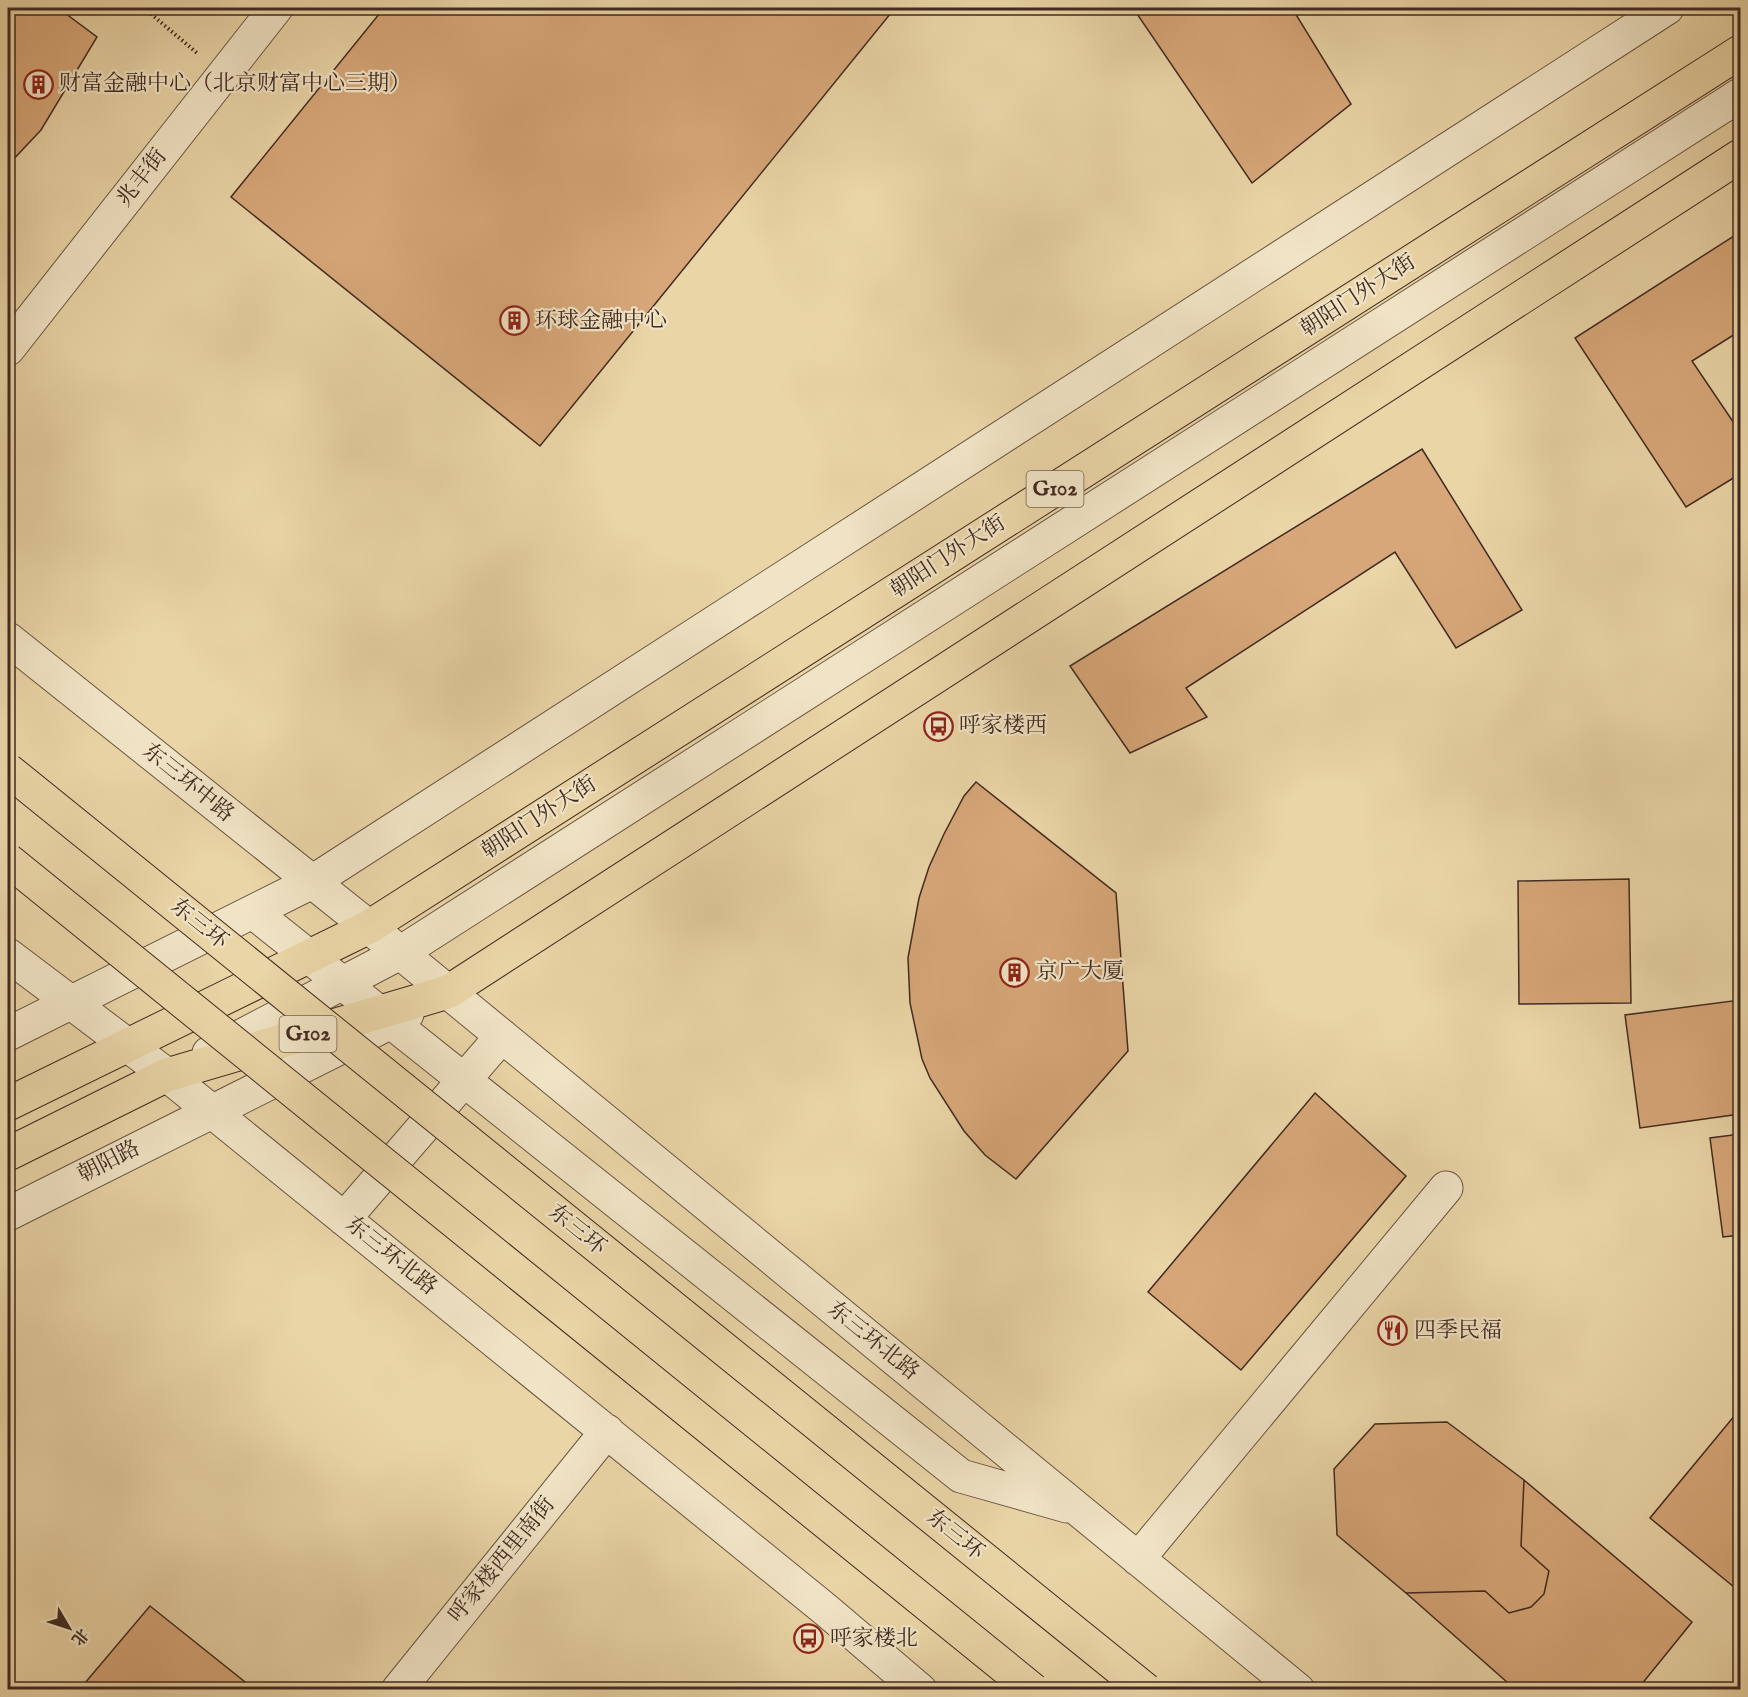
<svg xmlns="http://www.w3.org/2000/svg" width="1748" height="1697" font-family="'IM FELL English','Noto Serif SC',serif">
<style>
.building{fill:#d7a779;stroke:#402a21;stroke-width:1.5}
.lines{fill:none;stroke-linecap:round;stroke-linejoin:round}
.minor-casing{stroke:#6a5542;stroke-width:35}
.highway-casing{stroke:#402a21;stroke-width:35}
.path{stroke:#402a21;stroke-width:4;stroke-dasharray:1.5 3;stroke-linecap:butt}
.minor{stroke:#f1e4c6;stroke-width:33}
.highway{stroke:#ead5a7;stroke-width:33}
.highway-bridge-casing{stroke:#402a21;stroke-width:35;stroke-linecap:butt}
.highway-bridge{stroke:#ead5a7;stroke-width:33}
.labels{text-anchor:middle;dominant-baseline:central;stroke-width:4.5;stroke-linejoin:round;paint-order:stroke}
.shield{fill:#f1e4c6;stroke:#756252;stroke-width:1.5}
.shield-label{font-size:21px;font-weight:bold;fill:#402a21}
.poi-label{font-size:22px;fill:#402a21;stroke:#f1e4c6;text-anchor:start}
.street-label{font-size:22px;fill:#402a21;stroke:#f1e4c6}
</style>
<rect width="100%" height="100%" fill="#ead5a7"/>
<filter id="stains"><feTurbulence type="fractalNoise" baseFrequency=".00333" numOctaves="4"/><feColorMatrix values="0 0 0 0 .2 0 0 0 0 .09 0 0 0 0 .02 0 0 0 .5 -.17"/></filter>
<radialGradient id="worn" r=".72"><stop offset=".6" stop-color="#630" stop-opacity="0"/><stop offset="1" stop-color="#630" stop-opacity=".3"/></radialGradient>
<!-- building -->
<path class="building" d="M 8,8 L 58,8 L 97,37 L 41,130 L 8,165 Z
M 384,8 L 895,8 L 540,446 L 231,197 Z
M 1133,8 L 1292,8 L 1351,104 L 1252,183 Z
M 1740,232 L 1740,331 L 1692,361 L 1740,432 L 1740,474 L 1686,507 L 1575,338 Z
M 1422,449 L 1522,610 L 1456,648 L 1395,552 L 1186,688 L 1207,717 L 1130,753 L 1070,666 Z
M 976,782 L 1116,893 L 1128,1051 L 1016,1179 L 985,1155 L 964,1131 L 930,1078 L 922,1059 L 910,1003 L 908,958 L 919,898 L 929,867 L 944,834 L 964,796 Z
M 1629,879 L 1631,1003 L 1519,1004 L 1518,881 Z
M 1740,1000 L 1740,1114 L 1640,1128 L 1625,1015 Z
M 1315,1093 L 1406,1176 L 1241,1370 L 1148,1292 Z
M 1740,1134 L 1740,1235 L 1723,1237 L 1710,1138 Z
M 1740,1409 L 1740,1592 L 1650,1518 Z
M 1447,1422 L 1524,1480 L 1521,1546 L 1549,1571 L 1544,1594 L 1531,1607 L 1509,1613 L 1485,1591 L 1406,1593 L 1337,1535 L 1334,1469 L 1375,1424 Z
M 1524,1480 L 1692,1622 L 1637,1690 L 1516,1690 L 1406,1593 L 1485,1591 L 1509,1613 L 1531,1607 L 1544,1594 L 1549,1571 L 1521,1546 Z
M 150,1606 L 255,1690 L 79,1690 Z"/>
<g class="lines">
<defs>
<path id="minor" d="M 8,349 L 276,8
M 8,639 L 369,927 L 1298,1690
M 253,912 L 961,1476 L 1067,1506
M 8,955 L 167,1075 L 826,1610 L 920,1690
M 8,1034 L 312,882 L 1667,8
M 209,1053 L 400,953 L 1740,95
M 8,1214 L 407,1014
M 344,1219 L 502,1036
M 1138,1559 L 1446,1188
M 398,1690 L 607,1431"/>
<path id="highway" d="M 8,1104 L 369,927 L 1740,52
M 8,1154 L 167,1075 L 448,992 L 1740,156"/>
</defs>
<!-- minor casing -->
<use href="#minor" class="minor-casing"/>
<!-- highway casing -->
<use href="#highway" class="highway-casing"/>
<!-- path -->
<path class="path" d="M 144,8 L 197,53"/>
<!-- minor -->
<use href="#minor" class="minor"/>
<!-- highway -->
<use href="#highway" class="highway"/>
<defs>
<path id="highway-bridge" d="M 8,770 L 1146,1690
M 8,860 L 1033,1690"/>
</defs>
<!-- highway-bridge casing -->
<use href="#highway-bridge" class="highway-bridge-casing"/>
<!-- highway-bridge -->
<use href="#highway-bridge" class="highway-bridge"/>
</g>
<!-- icons -->
<defs>
<symbol id="building-ring" viewBox="-11 -11 22 22"><circle r="9.5" fill="#f1e4c6" stroke="#8f2418" stroke-width="1.5"/><path d="M-4-6H4V6H1V3H-1V6H-4ZM-2.5-4.3h1.7v1.8h-1.7ZM.8-4.3h1.7v1.8H.8ZM-2.5-1h1.7V.8h-1.7ZM.8-1h1.7V.8H.8Z" fill="#8f2418"/></symbol>
<symbol id="bus-ring" viewBox="-11 -11 22 22"><circle r="9.5" fill="#f1e4c6" stroke="#8f2418" stroke-width="1.5"/><path d="M-5-6H5V4H4V6H2V4H-2V6H-4V4H-5ZM-3.5-4V0h7V-4ZM-3.5 1.2v1.5H-2V1.2ZM2 1.2v1.5H3.5V1.2Z" fill="#8f2418"/></symbol>
<symbol id="restaurant-ring" viewBox="-11 -11 22 22"><circle r="9.5" fill="#f1e4c6" stroke="#8f2418" stroke-width="1.5"/><path d="M-5-6h1v4h1v-4h1v4h1v-4h1v5L-1.5 .5V6h-2V.5L-5-1ZM5-6V6H3V1.5H1.5Q1.5-4 5-6Z" fill="#8f2418"/></symbol>
</defs>
<g fill-rule="evenodd">
<use href="#building-ring" x="22" y="68" width="33" height="33"/>
<use href="#building-ring" x="498" y="304" width="33" height="33"/>
<use href="#bus-ring" x="922" y="710" width="33" height="33"/>
<use href="#building-ring" x="998" y="956" width="33" height="33"/>
<use href="#restaurant-ring" x="1376" y="1314" width="33" height="33"/>
<use href="#bus-ring" x="792" y="1622" width="33" height="33"/>
</g>
<g class="labels">
<!-- shield labels -->
<g class="shield">
<rect x="1026.5" y="471" width="57" height="36" rx="4.5"/>
<rect x="279.5" y="1016" width="57" height="36" rx="4.5"/>
</g>
<g class="shield-label">
<text x="1055" y="489">G102</text>
<text x="308" y="1034">G102</text>
</g>
<!-- poi labels -->
<g class="poi-label">
<text x="59" y="84">财富金融中心（北京财富中心三期）</text>
<text x="535" y="321">环球金融中心</text>
<text x="959" y="726">呼家楼西</text>
<text x="1036" y="972">京广大厦</text>
<text x="1414" y="1331">四季民福</text>
<text x="830" y="1639">呼家楼北</text>
</g>
<!-- street labels -->
<g class="street-label">
<text transform="translate(142 178) rotate(-52)">兆丰街</text>
<text transform="translate(1358 296) rotate(-33)">朝阳门外大街</text>
<text transform="translate(948 557) rotate(-33)">朝阳门外大街</text>
<text transform="translate(188 783) rotate(39)">东三环中路</text>
<text transform="translate(539 818) rotate(-33)">朝阳门外大街</text>
<text transform="translate(199 924) rotate(39)">东三环</text>
<text transform="translate(109 1162) rotate(-27)">朝阳路</text>
<text transform="translate(577 1230) rotate(39)">东三环</text>
<text transform="translate(391 1256) rotate(39)">东三环北路</text>
<text transform="translate(873 1341) rotate(39)">东三环北路</text>
<text transform="translate(955 1535) rotate(39)">东三环</text>
<text transform="translate(502 1560) rotate(-51)">呼家楼西里南街</text>
</g>
</g>
<!-- margin -->
<rect width="1748" height="1697" fill="none" stroke="#ead5a7" stroke-width="30"/>
<rect x="9" y="9" width="1730" height="1679" fill="none" stroke="#402a21" stroke-width="3"/>
<rect x="15" y="15" width="1718" height="1667" fill="none" stroke="#402a21" stroke-width="1.5"/>
<!-- north arrow -->
<g transform="translate(69 1628) rotate(129)" stroke="#f1e4c6" stroke-width="4.5" paint-order="stroke">
<path d="M0-4.5L10 22L0 15L-10 22Z" fill="#402a21"/>
<text y="-9" font-size="16" font-weight="bold" text-anchor="middle" fill="#402a21">北</text>
</g>
<rect width="100%" height="100%" filter="url(#stains)"/>
<rect width="100%" height="100%" fill="url(#worn)"/>
</svg>
